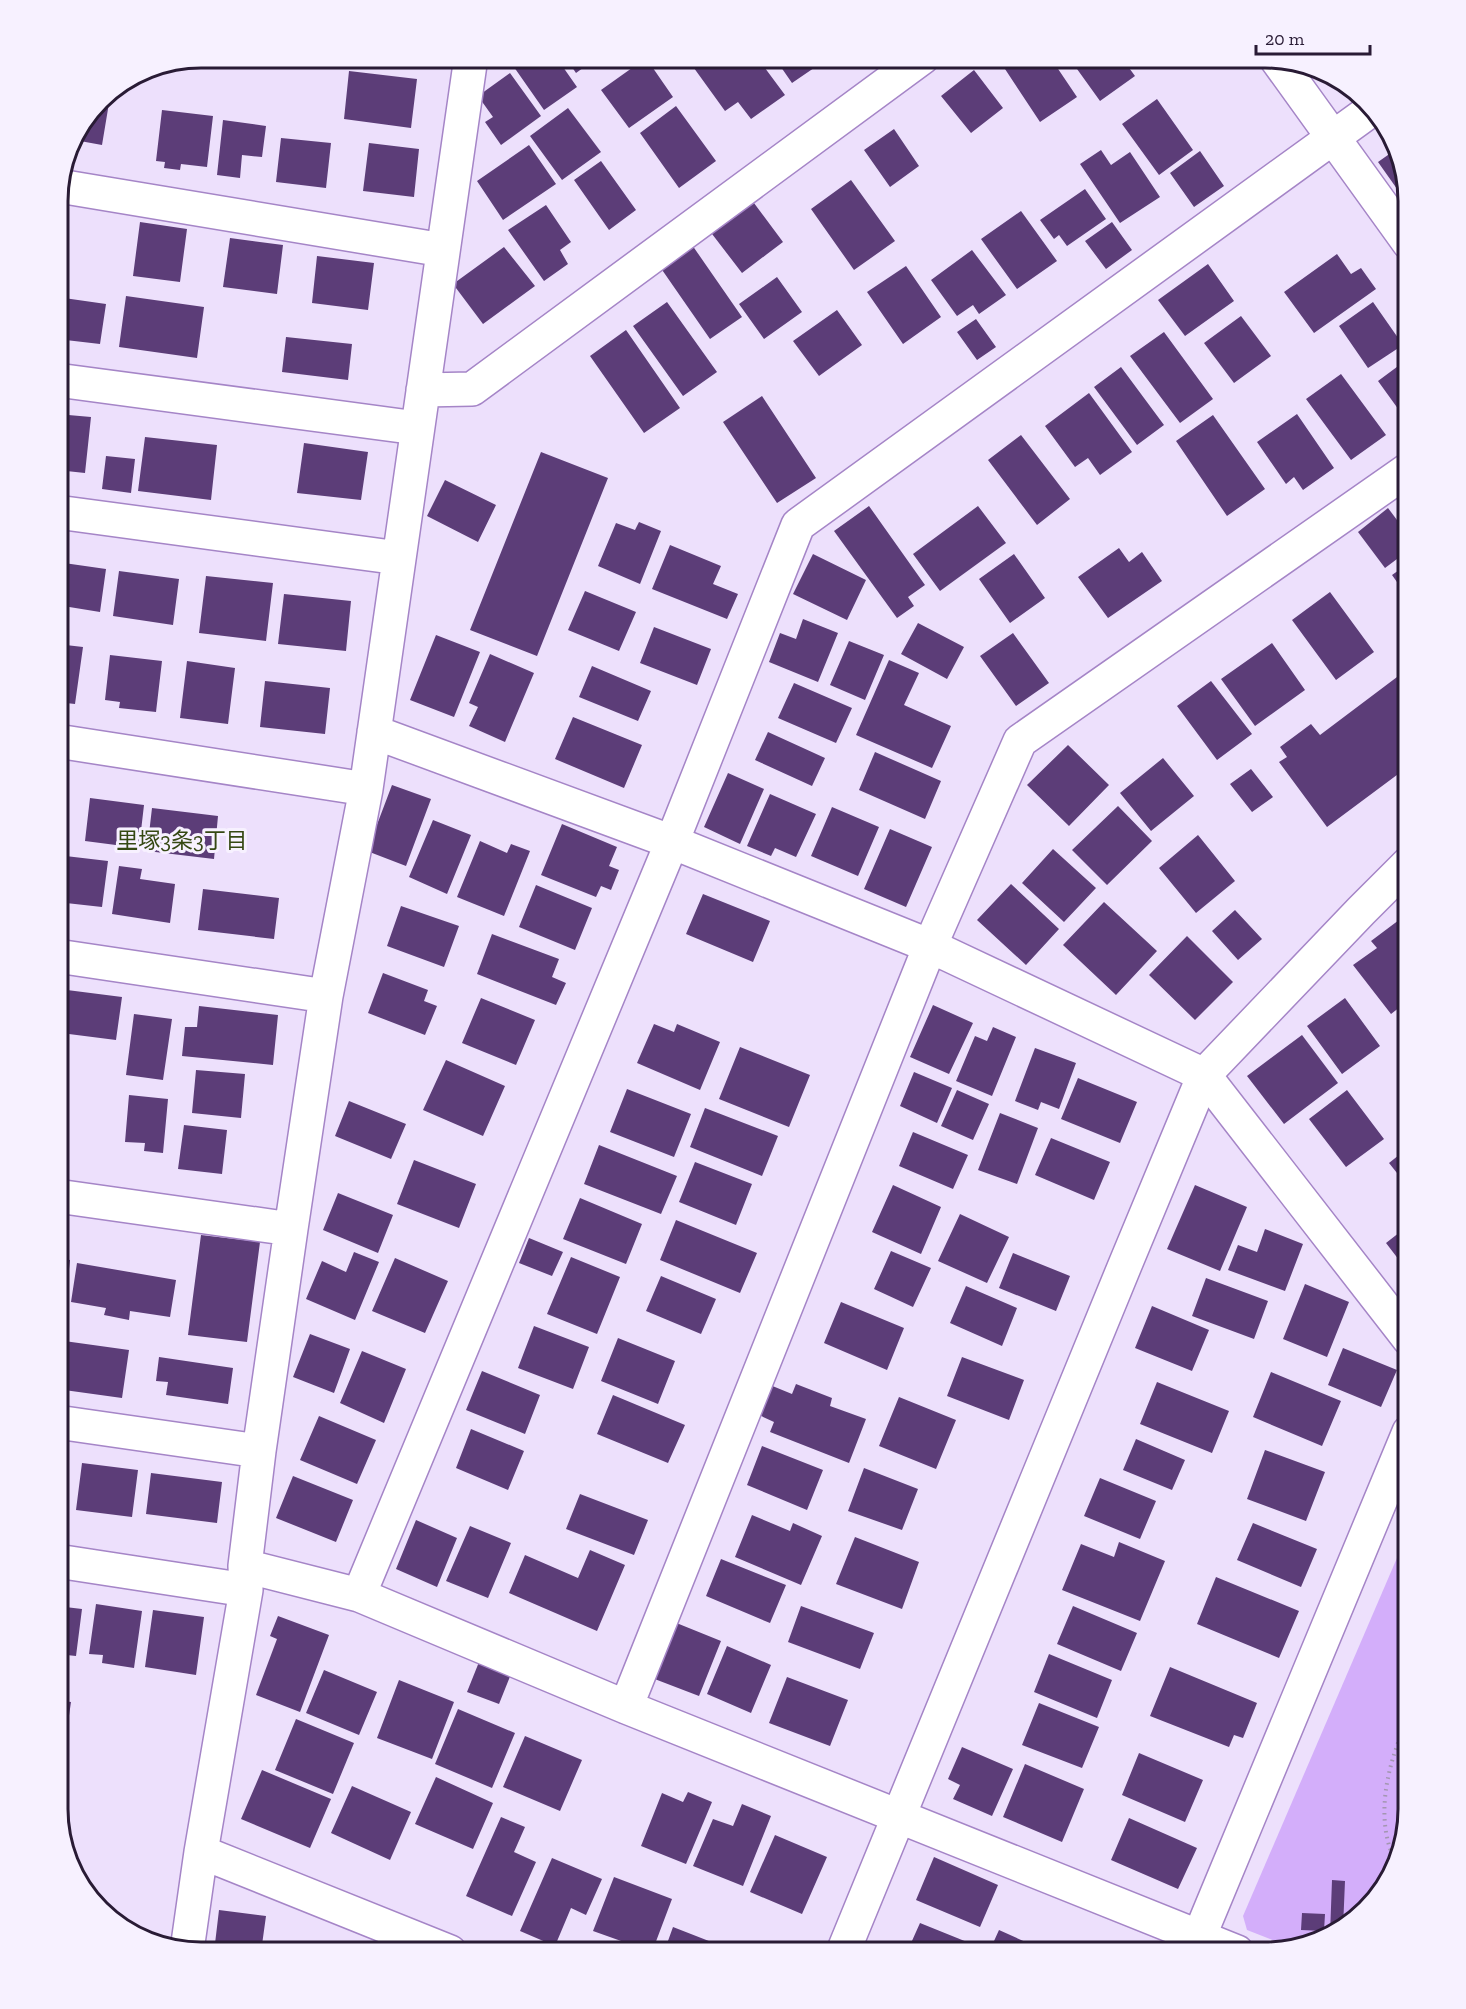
<svg xmlns="http://www.w3.org/2000/svg" width="1466" height="2009" font-family="'Zilla Slab','Noto Sans JP',serif">
<style>
.green{fill:#d3aefa}
.building{fill:#5c3d78}
.lines{fill:none;stroke-linecap:round;stroke-linejoin:round}
.street-casing{stroke:#a585c7;stroke-width:36}
.secondary-casing{stroke:#a585c7;stroke-width:36}
.path{stroke:#a396b1;stroke-width:4;stroke-dasharray:1.5 4.5;stroke-linecap:butt}
.street{stroke:#fff;stroke-width:33}
.secondary{stroke:#fff;stroke-width:33}
.labels{text-anchor:middle;dominant-baseline:central;stroke-width:6;stroke-linejoin:round;paint-order:stroke}
.neighbourhood-label{font-size:22px;fill:#354813;stroke:#f7f1ff}
.rim{fill:none;stroke:#291b35;stroke-width:3}
</style>
<rect width="100%" height="100%" fill="#ede0fc"/>
<!-- green -->
<path class="green" d="M 1409,1530 L 1409,1809 L 1390,1880 L 1337,1933 L 1288,1946 L 1247,1930 L 1243,1916 Z"/>
<!-- building -->
<path class="building" d="M 507,57 L 556,57 L 577,87 L 544,110 Z
M 565,57 L 598,57 L 576,73 Z
M 686,57 L 723,57 L 726,61 L 731,57 L 741,57 L 748,67 L 759,60 L 785,95 L 751,119 L 738,102 L 725,111 Z
M 774,57 L 830,57 L 792,83 Z
M 1023,57 L 1050,57 L 1077,97 L 1040,122 L 1005,69 Z
M 1078,57 L 1121,57 L 1135,76 L 1100,101 L 1072,62 Z
M 646,58 L 673,97 L 629,128 L 601,90 Z
M 974,70 L 1003,108 L 971,133 L 941,96 Z
M 1316,70 L 1318,70 L 1332,75 L 1323,81 Z
M 349,71 L 417,79 L 411,128 L 344,119 Z
M 510,73 L 541,116 L 501,145 L 485,122 L 493,117 L 478,96 Z
M 1157,99 L 1193,150 L 1159,175 L 1122,124 Z
M 99,102 L 109,103 L 102,145 L 80,141 L 82,131 L 77,130 Z
M 676,106 L 716,161 L 679,188 L 640,133 Z
M 568,108 L 601,152 L 562,180 L 530,136 Z
M 162,110 L 213,116 L 207,167 L 181,164 L 180,170 L 164,168 L 165,162 L 156,161 Z
M 223,120 L 266,126 L 262,157 L 242,155 L 240,178 L 217,175 Z
M 894,129 L 919,166 L 890,187 L 864,150 Z
M 281,138 L 331,143 L 326,188 L 276,182 Z
M 369,143 L 419,149 L 414,197 L 363,191 Z
M 529,145 L 556,184 L 503,220 L 477,181 Z
M 1101,150 L 1111,165 L 1130,152 L 1160,197 L 1120,223 L 1080,164 Z
M 1395,150 L 1409,201 L 1407,203 L 1378,162 Z
M 1200,151 L 1224,186 L 1194,207 L 1170,173 Z
M 601,161 L 636,210 L 609,230 L 574,180 Z
M 851,180 L 895,241 L 854,270 L 811,209 Z
M 1085,189 L 1106,219 L 1067,246 L 1059,235 L 1054,239 L 1040,220 Z
M 751,199 L 783,242 L 742,273 L 709,230 Z
M 546,205 L 571,242 L 560,250 L 568,264 L 544,281 L 508,230 Z
M 1021,211 L 1057,261 L 1017,289 L 981,239 Z
M 140,222 L 187,229 L 180,282 L 133,276 Z
M 1112,222 L 1132,250 L 1106,269 L 1085,241 Z
M 230,238 L 283,245 L 277,294 L 223,287 Z
M 690,242 L 742,317 L 710,339 L 658,264 Z
M 504,247 L 535,286 L 483,324 L 453,284 Z
M 972,250 L 1006,295 L 979,314 L 973,305 L 957,316 L 931,280 Z
M 1337,254 L 1351,274 L 1361,268 L 1376,289 L 1314,333 L 1284,292 Z
M 317,256 L 374,263 L 368,310 L 312,303 Z
M 1208,264 L 1234,301 L 1185,336 L 1158,300 Z
M 906,266 L 941,317 L 903,344 L 867,292 Z
M 777,277 L 802,312 L 764,339 L 739,304 Z
M 126,296 L 204,307 L 197,358 L 119,347 Z
M 57,297 L 106,304 L 100,344 L 57,339 Z
M 667,302 L 717,372 L 683,396 L 633,326 Z
M 1373,302 L 1403,345 L 1368,368 L 1339,326 Z
M 837,310 L 862,345 L 819,376 L 793,341 Z
M 1241,316 L 1271,356 L 1234,383 L 1204,343 Z
M 976,319 L 996,347 L 977,360 L 957,332 Z
M 626,330 L 680,408 L 644,433 L 590,356 Z
M 1164,332 L 1213,399 L 1180,423 L 1130,356 Z
M 286,337 L 352,344 L 348,380 L 282,372 Z
M 1409,358 L 1409,424 L 1378,381 Z
M 1121,367 L 1164,425 L 1137,445 L 1094,387 Z
M 1341,374 L 1386,435 L 1351,460 L 1306,399 Z
M 1089,393 L 1132,452 L 1100,475 L 1088,458 L 1075,467 L 1045,426 Z
M 762,396 L 816,478 L 777,503 L 723,422 Z
M 57,414 L 91,417 L 85,473 L 57,470 Z
M 1297,414 L 1334,468 L 1303,490 L 1294,477 L 1286,484 L 1257,442 Z
M 1213,415 L 1265,489 L 1227,516 L 1176,441 Z
M 1021,435 L 1070,499 L 1037,525 L 988,460 Z
M 145,437 L 217,445 L 211,500 L 138,491 Z
M 304,443 L 368,452 L 361,500 L 297,493 Z
M 541,452 L 608,478 L 537,656 L 470,630 Z
M 106,456 L 135,459 L 131,493 L 102,489 Z
M 445,480 L 496,505 L 478,542 L 427,516 Z
M 869,506 L 925,585 L 908,597 L 914,606 L 897,618 L 834,531 Z
M 978,506 L 1006,543 L 940,591 L 913,554 Z
M 1388,508 L 1409,536 L 1409,550 L 1385,568 L 1358,532 Z
M 639,522 L 661,531 L 640,584 L 598,566 L 616,523 L 635,530 Z
M 670,545 L 721,566 L 713,584 L 738,594 L 727,619 L 652,589 Z
M 1119,548 L 1129,562 L 1142,552 L 1162,581 L 1108,618 L 1078,577 Z
M 813,554 L 866,580 L 847,620 L 793,594 Z
M 1014,554 L 1045,598 L 1010,623 L 979,579 Z
M 57,562 L 106,569 L 100,612 L 57,605 Z
M 1409,563 L 1409,599 L 1392,575 Z
M 119,571 L 179,579 L 173,625 L 113,616 Z
M 206,576 L 273,583 L 266,641 L 199,633 Z
M 585,591 L 636,612 L 619,651 L 568,630 Z
M 1330,592 L 1374,652 L 1336,680 L 1292,620 Z
M 284,594 L 351,601 L 346,651 L 278,644 Z
M 803,619 L 838,633 L 818,682 L 769,662 L 780,633 L 796,639 Z
M 918,623 L 964,647 L 947,679 L 901,654 Z
M 654,627 L 711,649 L 697,685 L 640,663 Z
M 1013,633 L 1049,683 L 1016,706 L 980,656 Z
M 436,635 L 480,652 L 454,717 L 410,700 Z
M 849,641 L 884,655 L 865,700 L 830,685 Z
M 1272,643 L 1305,690 L 1255,726 L 1221,679 Z
M 57,644 L 83,647 L 75,704 L 57,702 Z
M 490,654 L 534,673 L 505,742 L 469,726 L 478,707 L 469,703 Z
M 110,655 L 162,661 L 156,712 L 119,708 L 120,702 L 105,700 Z
M 889,660 L 919,673 L 904,705 L 951,726 L 932,768 L 856,735 Z
M 187,661 L 235,668 L 228,724 L 180,718 Z
M 592,666 L 651,691 L 638,721 L 579,697 Z
M 1409,668 L 1409,766 L 1327,827 L 1279,762 L 1287,757 L 1280,747 L 1311,724 L 1320,735 Z
M 265,681 L 330,688 L 325,734 L 260,727 Z
M 1211,681 L 1252,734 L 1217,760 L 1177,706 Z
M 794,683 L 852,708 L 836,743 L 778,718 Z
M 573,717 L 642,745 L 624,788 L 555,759 Z
M 768,732 L 825,758 L 812,786 L 755,760 Z
M 1068,745 L 1109,785 L 1069,826 L 1027,785 Z
M 875,752 L 941,781 L 925,819 L 859,790 Z
M 1163,758 L 1194,796 L 1151,831 L 1120,793 Z
M 1251,769 L 1273,797 L 1252,812 L 1230,784 Z
M 728,773 L 764,789 L 740,844 L 704,827 Z
M 392,785 L 431,799 L 406,866 L 367,851 Z
M 57,794 L 68,795 L 63,837 L 57,836 Z
M 770,794 L 816,814 L 796,857 L 775,848 L 771,856 L 747,846 Z
M 90,798 L 144,805 L 139,848 L 85,841 Z
M 1118,806 L 1152,841 L 1107,885 L 1072,850 Z
M 832,807 L 879,827 L 858,876 L 811,856 Z
M 152,808 L 218,816 L 214,859 L 147,851 Z
M 433,820 L 471,835 L 447,894 L 409,877 Z
M 562,824 L 617,847 L 609,866 L 619,870 L 611,890 L 601,886 L 596,897 L 541,875 Z
M 890,829 L 932,847 L 906,907 L 864,889 Z
M 1198,835 L 1235,881 L 1196,913 L 1159,868 Z
M 480,841 L 507,853 L 511,844 L 530,851 L 504,916 L 457,897 Z
M 1053,849 L 1096,888 L 1064,922 L 1022,883 Z
M 57,855 L 108,861 L 102,907 L 57,902 Z
M 119,866 L 142,869 L 140,879 L 175,884 L 170,923 L 112,914 Z
M 1011,884 L 1059,929 L 1026,965 L 977,920 Z
M 536,885 L 592,908 L 575,950 L 519,927 Z
M 203,889 L 279,898 L 274,939 L 198,930 Z
M 703,894 L 770,921 L 753,962 L 686,934 Z
M 1104,902 L 1157,951 L 1116,995 L 1063,945 Z
M 401,906 L 459,926 L 444,967 L 387,946 Z
M 1235,910 L 1262,939 L 1238,960 L 1212,931 Z
M 1403,917 L 1409,925 L 1409,1000 L 1391,1014 L 1353,965 L 1377,948 L 1371,941 Z
M 492,934 L 559,959 L 552,977 L 566,983 L 556,1005 L 477,974 Z
M 1187,936 L 1233,982 L 1195,1020 L 1149,975 Z
M 383,973 L 428,990 L 424,1001 L 437,1006 L 425,1035 L 368,1013 Z
M 67,990 L 122,997 L 116,1040 L 61,1033 Z
M 481,998 L 535,1020 L 516,1065 L 462,1043 Z
M 1345,998 L 1380,1046 L 1342,1074 L 1307,1026 Z
M 933,1005 L 973,1023 L 949,1074 L 910,1057 Z
M 199,1006 L 278,1015 L 273,1065 L 182,1056 L 185,1027 L 197,1027 Z
M 134,1014 L 172,1019 L 163,1080 L 126,1075 Z
M 1409,1018 L 1409,1036 L 1400,1025 Z
M 654,1024 L 674,1032 L 677,1024 L 720,1042 L 700,1090 L 637,1063 Z
M 993,1027 L 1016,1037 L 992,1096 L 956,1081 L 975,1036 L 987,1041 Z
M 1302,1035 L 1338,1083 L 1284,1124 L 1247,1076 Z
M 740,1047 L 810,1075 L 789,1127 L 719,1099 Z
M 1035,1048 L 1076,1063 L 1059,1109 L 1041,1102 L 1038,1110 L 1015,1101 Z
M 446,1060 L 505,1086 L 483,1136 L 423,1110 Z
M 196,1070 L 245,1074 L 241,1118 L 192,1113 Z
M 914,1072 L 952,1088 L 937,1123 L 900,1106 Z
M 1078,1078 L 1137,1102 L 1120,1143 L 1061,1119 Z
M 627,1089 L 691,1114 L 674,1157 L 610,1132 Z
M 957,1090 L 989,1104 L 973,1140 L 941,1126 Z
M 1347,1090 L 1384,1139 L 1346,1167 L 1309,1119 Z
M 129,1095 L 168,1099 L 163,1153 L 144,1151 L 145,1143 L 125,1142 Z
M 349,1101 L 406,1124 L 391,1159 L 335,1136 Z
M 705,1108 L 778,1136 L 762,1176 L 690,1147 Z
M 1000,1113 L 1038,1128 L 1017,1184 L 978,1170 Z
M 184,1125 L 227,1130 L 222,1174 L 178,1169 Z
M 913,1132 L 968,1155 L 953,1189 L 899,1166 Z
M 1051,1138 L 1110,1162 L 1094,1200 L 1035,1175 Z
M 599,1145 L 677,1176 L 661,1214 L 584,1184 Z
M 1409,1147 L 1409,1188 L 1389,1163 Z
M 414,1160 L 476,1184 L 459,1228 L 397,1204 Z
M 695,1162 L 752,1184 L 736,1225 L 679,1202 Z
M 893,1185 L 941,1207 L 921,1254 L 872,1232 Z
M 1195,1185 L 1247,1207 L 1220,1271 L 1167,1249 Z
M 338,1193 L 393,1215 L 378,1253 L 323,1230 Z
M 580,1198 L 642,1224 L 626,1264 L 563,1239 Z
M 960,1214 L 1009,1237 L 987,1283 L 938,1261 Z
M 676,1220 L 757,1253 L 740,1293 L 660,1260 Z
M 1409,1225 L 1409,1273 L 1386,1243 Z
M 1265,1229 L 1303,1244 L 1285,1291 L 1228,1270 L 1238,1245 L 1257,1252 Z
M 201,1235 L 260,1242 L 247,1342 L 188,1335 Z
M 529,1238 L 563,1252 L 552,1276 L 519,1263 Z
M 891,1251 L 931,1268 L 913,1307 L 874,1289 Z
M 354,1252 L 379,1262 L 355,1320 L 306,1299 L 322,1261 L 346,1272 Z
M 1013,1253 L 1070,1276 L 1056,1311 L 999,1288 Z
M 571,1257 L 620,1277 L 597,1334 L 547,1314 Z
M 57,1258 L 70,1260 L 65,1306 L 57,1305 Z
M 395,1258 L 448,1281 L 425,1333 L 372,1311 Z
M 77,1263 L 176,1280 L 170,1317 L 130,1311 L 129,1320 L 104,1315 L 106,1308 L 71,1302 Z
M 661,1276 L 716,1299 L 701,1334 L 646,1311 Z
M 1206,1278 L 1268,1301 L 1254,1339 L 1192,1316 Z
M 1305,1284 L 1349,1302 L 1327,1357 L 1283,1339 Z
M 966,1286 L 1017,1308 L 1002,1346 L 950,1323 Z
M 841,1302 L 904,1328 L 887,1370 L 824,1343 Z
M 1152,1306 L 1209,1330 L 1192,1371 L 1135,1348 Z
M 534,1326 L 589,1347 L 573,1389 L 518,1368 Z
M 310,1334 L 350,1349 L 334,1393 L 293,1377 Z
M 618,1338 L 675,1361 L 658,1404 L 601,1381 Z
M 57,1340 L 129,1350 L 122,1398 L 57,1389 Z
M 1343,1348 L 1397,1370 L 1381,1407 L 1328,1385 Z
M 362,1351 L 406,1369 L 384,1423 L 340,1403 Z
M 159,1357 L 233,1368 L 228,1404 L 166,1395 L 168,1382 L 156,1381 Z
M 962,1357 L 1024,1380 L 1009,1420 L 947,1396 Z
M 482,1371 L 540,1395 L 525,1434 L 466,1410 Z
M 1271,1372 L 1341,1401 L 1322,1446 L 1253,1417 Z
M 1157,1382 L 1229,1411 L 1212,1453 L 1140,1424 Z
M 796,1384 L 832,1398 L 830,1406 L 866,1419 L 849,1463 L 770,1432 L 774,1422 L 759,1415 L 770,1385 L 792,1394 Z
M 613,1395 L 685,1425 L 668,1463 L 597,1434 Z
M 899,1397 L 956,1420 L 936,1469 L 879,1446 Z
M 319,1416 L 376,1440 L 357,1484 L 300,1460 Z
M 471,1429 L 524,1451 L 508,1490 L 456,1468 Z
M 1136,1439 L 1185,1460 L 1172,1490 L 1123,1470 Z
M 762,1446 L 823,1470 L 807,1510 L 747,1485 Z
M 1265,1450 L 1325,1472 L 1306,1521 L 1247,1499 Z
M 57,1459 L 67,1460 L 62,1500 L 57,1500 Z
M 82,1463 L 138,1470 L 132,1517 L 76,1510 Z
M 864,1468 L 918,1489 L 902,1530 L 848,1511 Z
M 151,1473 L 222,1482 L 217,1523 L 146,1514 Z
M 293,1476 L 353,1500 L 336,1542 L 276,1518 Z
M 1100,1478 L 1156,1501 L 1140,1539 L 1084,1516 Z
M 580,1494 L 648,1520 L 634,1555 L 566,1529 Z
M 752,1515 L 790,1531 L 793,1523 L 822,1536 L 801,1585 L 735,1557 Z
M 416,1520 L 457,1538 L 437,1587 L 396,1569 Z
M 1253,1523 L 1317,1549 L 1301,1587 L 1237,1560 Z
M 470,1526 L 511,1543 L 488,1598 L 446,1581 Z
M 855,1537 L 919,1562 L 902,1609 L 836,1584 Z
M 1119,1542 L 1165,1561 L 1140,1621 L 1062,1590 L 1081,1544 L 1114,1557 Z
M 590,1550 L 625,1565 L 597,1631 L 509,1593 L 525,1555 L 578,1578 Z
M 721,1559 L 786,1585 L 770,1623 L 706,1596 Z
M 1216,1577 L 1299,1611 L 1279,1658 L 1197,1624 Z
M 96,1604 L 142,1611 L 134,1668 L 102,1663 L 103,1655 L 89,1654 Z
M 57,1606 L 82,1609 L 76,1656 L 57,1654 Z
M 801,1606 L 874,1633 L 860,1669 L 788,1642 Z
M 1073,1606 L 1137,1633 L 1121,1671 L 1057,1644 Z
M 153,1610 L 204,1617 L 196,1675 L 145,1667 Z
M 278,1616 L 329,1635 L 300,1712 L 256,1695 L 277,1639 L 270,1636 Z
M 674,1622 L 721,1641 L 699,1696 L 652,1678 Z
M 727,1646 L 771,1665 L 751,1713 L 707,1694 Z
M 1049,1654 L 1112,1680 L 1097,1718 L 1034,1692 Z
M 479,1662 L 511,1674 L 499,1704 L 467,1692 Z
M 1170,1667 L 1257,1703 L 1243,1738 L 1234,1735 L 1229,1747 L 1150,1716 Z
M 324,1670 L 377,1692 L 359,1735 L 306,1713 Z
M 787,1677 L 848,1700 L 830,1746 L 769,1723 Z
M 399,1680 L 454,1702 L 432,1759 L 377,1738 Z
M 57,1700 L 71,1702 L 62,1763 L 57,1763 Z
M 1039,1703 L 1099,1727 L 1082,1768 L 1022,1745 Z
M 458,1709 L 515,1733 L 492,1788 L 435,1764 Z
M 296,1719 L 354,1743 L 333,1794 L 275,1770 Z
M 525,1736 L 582,1760 L 560,1811 L 503,1787 Z
M 962,1747 L 1013,1769 L 992,1816 L 953,1799 L 960,1785 L 948,1779 Z
M 1139,1753 L 1203,1780 L 1185,1822 L 1122,1795 Z
M 1025,1764 L 1084,1789 L 1062,1842 L 1003,1817 Z
M 262,1770 L 331,1799 L 310,1848 L 241,1819 Z
M 436,1777 L 493,1803 L 473,1849 L 415,1824 Z
M 352,1786 L 411,1812 L 390,1860 L 331,1833 Z
M 688,1792 L 712,1802 L 686,1864 L 641,1846 L 662,1793 L 683,1802 Z
M 742,1804 L 771,1816 L 743,1886 L 693,1866 L 713,1819 L 733,1826 Z
M 501,1817 L 525,1827 L 514,1852 L 536,1862 L 512,1916 L 466,1896 Z
M 1129,1818 L 1197,1848 L 1178,1889 L 1111,1860 Z
M 775,1835 L 827,1857 L 802,1914 L 750,1892 Z
M 934,1857 L 998,1885 L 980,1927 L 916,1900 Z
M 552,1858 L 602,1879 L 586,1915 L 571,1908 L 555,1946 L 520,1931 Z
M 614,1877 L 672,1899 L 652,1952 L 593,1931 Z
M 1332,1880 L 1345,1881 L 1343,1928 L 1337,1933 L 1330,1935 Z
M 219,1910 L 266,1916 L 261,1952 L 214,1952 Z
M 1302,1913 L 1325,1914 L 1324,1931 L 1301,1930 Z
M 920,1923 L 972,1944 L 968,1952 L 907,1952 Z
M 673,1927 L 714,1943 L 710,1952 L 664,1952 Z
M 999,1930 L 1048,1952 L 989,1952 Z"/>
<g class="lines">
<defs>
<path id="street" d="M 1275,57 L 1409,243
M 59,186 L 443,250
M 57,380 L 417,428
M 423,390 L 472,389 L 923,57
M 57,512 L 399,558
M 374,732 L 672,842 L 930,946 L 1204,1075 L 1409,1339
M 57,741 L 366,789
M 57,956 L 326,996
M 57,1196 L 291,1229
M 57,1422 L 259,1451
M 57,1561 L 246,1590
M 245,1566 L 359,1595 L 626,1707 L 1237,1952
M 359,1595 L 672,842 L 798,525 L 1371,110
M 626,1707 L 930,946 L 1020,741 L 1409,469
M 201,1852 L 450,1952
M 1199,1937 L 1409,1432
M 187,1950 L 201,1852 L 246,1590 L 245,1566 L 259,1451 L 291,1229 L 326,996 L 366,789 L 471,57"/>
<path id="secondary" d="M 843,1952 L 1125,1265 L 1204,1075 L 1361,911 L 1409,863"/>
</defs>
<!-- street casing -->
<use href="#street" class="street-casing"/>
<!-- secondary casing -->
<use href="#secondary" class="secondary-casing"/>
<!-- path -->
<path class="path" d="M 1395,1861 C 1373,1815 1389,1760 1409,1716"/>
<!-- street -->
<use href="#street" class="street"/>
<!-- secondary -->
<use href="#secondary" class="secondary"/>
</g>
<g class="labels">
<!-- neighbourhood labels -->
<g class="neighbourhood-label">
<text x="182" y="840">里塚3条3丁目</text>
</g>
</g>
<!-- crop -->
<path d="M0 0H1466V2009H0ZM201 68H1265A133 133 0 0 1 1398 201V1809A133 133 0 0 1 1265 1942H201A133 133 0 0 1 68 1809V201A133 133 0 0 1 201 68Z" fill="#f7f1ff" fill-rule="evenodd"/>
<path class="rim" d="M201 68H1265A133 133 0 0 1 1398 201V1809A133 133 0 0 1 1265 1942H201A133 133 0 0 1 68 1809V201A133 133 0 0 1 201 68Z"/>
<!-- scale -->
<path d="M1256 45v9h114v-9" fill="none" stroke="#291b35" stroke-width="3"/>
<text x="1265" y="45" font-size="18" fill="#291b35" stroke="#f7f1ff" stroke-width="4.5" paint-order="stroke">20 m</text>
</svg>
